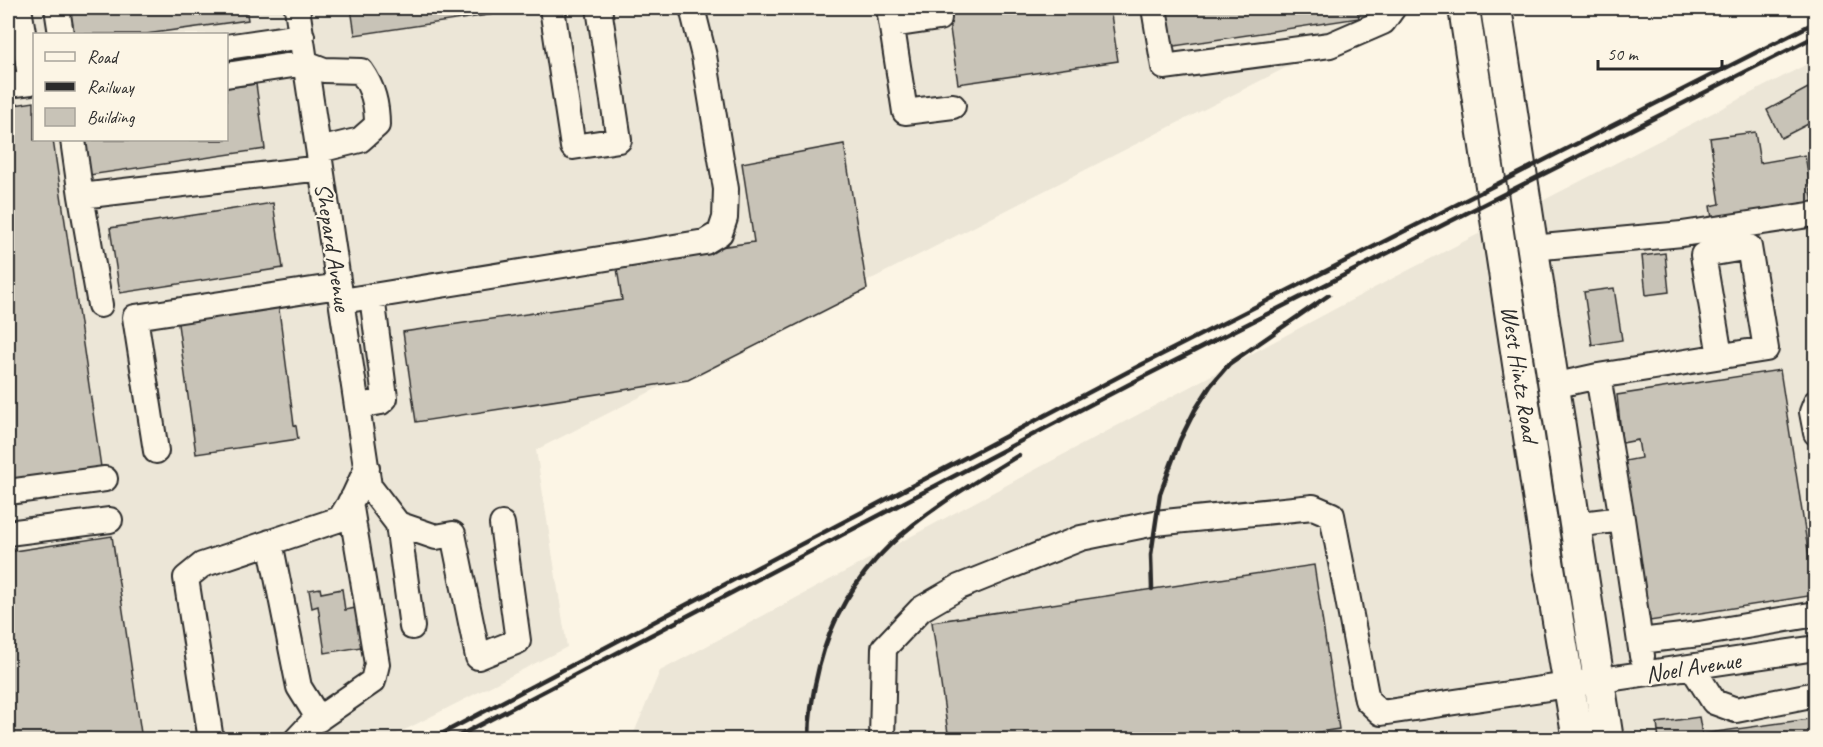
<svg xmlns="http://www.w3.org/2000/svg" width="1823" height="747" font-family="Caveat,sans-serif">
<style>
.built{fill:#ece6d7;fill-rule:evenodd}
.building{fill:#c8c3b7;stroke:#2b2b2b;stroke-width:1.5}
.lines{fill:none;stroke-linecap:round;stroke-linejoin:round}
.minor-casing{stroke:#2b2b2b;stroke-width:28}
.major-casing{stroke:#2b2b2b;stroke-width:34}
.minor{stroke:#fcf5e5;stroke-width:24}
.major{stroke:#fcf5e5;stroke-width:30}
.rail{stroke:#2b2b2b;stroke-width:4.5}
.labels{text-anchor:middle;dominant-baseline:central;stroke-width:4.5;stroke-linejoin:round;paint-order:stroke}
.street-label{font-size:24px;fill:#2b2b2b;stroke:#fcf5e5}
</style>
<rect width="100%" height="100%" fill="#fcf5e5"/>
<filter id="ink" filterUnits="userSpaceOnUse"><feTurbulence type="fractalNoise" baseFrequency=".0167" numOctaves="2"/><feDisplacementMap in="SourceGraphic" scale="12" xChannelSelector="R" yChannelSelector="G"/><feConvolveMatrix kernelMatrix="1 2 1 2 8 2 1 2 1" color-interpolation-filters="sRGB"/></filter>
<g filter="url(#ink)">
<!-- built -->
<path class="built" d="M 8,8 L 1403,8 L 536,450 L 567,647 L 385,740 L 8,739 ZM 34,34 L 226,34 L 226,140 L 34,140 Z
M 1815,60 L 1815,739 L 631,740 L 660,671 L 1376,287 Z"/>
<!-- building -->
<path class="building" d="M 61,8 L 246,8 L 248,20 L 146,34 L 74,34 L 70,10 L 61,11 Z
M 351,8 L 528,8 L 528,9 L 355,35 Z
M 947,8 L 1110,8 L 1118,61 L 958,84 Z
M 1162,8 L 1357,8 L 1359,18 L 1168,47 Z
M 256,84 L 265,149 L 83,176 L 78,140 L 226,140 L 226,88 Z
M 1808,88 L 1816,101 L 1816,120 L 1781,138 L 1767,110 Z
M 34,102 L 34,140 L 53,140 L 101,467 L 8,481 L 8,106 Z
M 1755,132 L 1760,163 L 1805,155 L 1813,203 L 1712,218 L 1710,206 L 1720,204 L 1710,138 Z
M 844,144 L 867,289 L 688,380 L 416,422 L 403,332 L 622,300 L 616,262 L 754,242 L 742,163 Z
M 273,203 L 283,268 L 120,293 L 110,228 Z
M 1665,253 L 1669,292 L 1646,295 L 1642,256 Z
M 1614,288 L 1622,340 L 1592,345 L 1584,292 Z
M 278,302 L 294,425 L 296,426 L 298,439 L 196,454 L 177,317 Z
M 1780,370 L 1815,595 L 1650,621 L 1625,461 L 1641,458 L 1638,440 L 1622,443 L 1617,395 Z
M 112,536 L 142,740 L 8,740 L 8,552 Z
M 1314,565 L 1339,729 L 1266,740 L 949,740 L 932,622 Z
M 320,588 L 321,593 L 342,589 L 345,610 L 361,607 L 367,646 L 325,653 L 318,606 L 312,608 L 309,590 Z
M 1699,717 L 1702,734 L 1816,718 L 1816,740 L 1659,740 L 1657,723 Z"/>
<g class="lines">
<defs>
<path id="minor" d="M 57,8 L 61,34
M 297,8 L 369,486 L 398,524 L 412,627
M 552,8 L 573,147 L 619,140 L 599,8
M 889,8 L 905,112 L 953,106
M 1154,8 L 1164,67 L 1330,45 L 1383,22 L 1393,8
M 892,25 L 939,18
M 226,47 L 302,36
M 226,75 L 306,63 L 324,70 L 361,71 C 373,88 377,104 377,125 L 360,140 L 319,150
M 8,85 L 31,82 L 19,8
M 73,140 L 81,196 L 321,168
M 81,196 L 100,305
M 1532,248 L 1682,234 L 1816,214
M 342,301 L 705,242 L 720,233 L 725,218 L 726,189 L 704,56 L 692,8
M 1553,386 L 1598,376 L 1766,349 L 1749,247 L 1703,255 L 1720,356
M 1816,402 L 1812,412 L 1816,433
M 358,406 L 381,402 L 385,398 L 372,296
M 156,451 L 135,317 L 339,286
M 8,492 L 105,479
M 1622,519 L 1642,656
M 398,524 L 436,537 L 453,534 L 478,657 L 518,641 L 502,524
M 1574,525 L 1622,519 L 1598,376
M 8,533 L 110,520
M 270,542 L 299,687 L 319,719
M 1640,641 L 1699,634 L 1816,614
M 1692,667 L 1714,702 L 1736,710 L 1816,694
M 211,740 L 186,578 L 202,565 L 340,519 L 354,496 L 367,468
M 296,740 L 311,724 L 373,681 L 377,664 L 350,502
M 882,740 L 884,648 L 921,609 L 959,587 L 1081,538 L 1155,523 L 1313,507 L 1332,515 L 1367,700 L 1381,713 L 1816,648"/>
<path id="major" d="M 1464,8 L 1547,555 L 1578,740
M 1496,8 L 1608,740"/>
</defs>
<!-- minor casing -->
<use href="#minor" class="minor-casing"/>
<!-- major casing -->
<use href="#major" class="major-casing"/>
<!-- minor -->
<use href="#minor" class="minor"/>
<!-- major -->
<use href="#major" class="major"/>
<!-- rail -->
<path class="rail" d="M 1152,589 L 1151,555 L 1160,494 L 1180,440 L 1195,410 L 1211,385 L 1229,364 L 1329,295
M 430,740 L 1137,367 L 1816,22
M 451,740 L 1143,377 L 1816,36
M 809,740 C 809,715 813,691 819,667 C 847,555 928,511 1019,455"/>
</g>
</g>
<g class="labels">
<!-- street labels -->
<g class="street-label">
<text transform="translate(333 247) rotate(81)">Shepard Avenue</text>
<text transform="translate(1520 374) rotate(81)">West Hintz Road</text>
<text transform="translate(1693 667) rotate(-9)">Noel Avenue</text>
</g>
</g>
<!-- margin -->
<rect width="1823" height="747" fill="none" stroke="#fcf5e5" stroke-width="30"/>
<rect x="15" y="15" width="1793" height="717" fill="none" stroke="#2b2b2b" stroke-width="2" filter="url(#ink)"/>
<!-- legend -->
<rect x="33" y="33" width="195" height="108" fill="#fcf5e5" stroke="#a8a49b" stroke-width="1.5"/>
<rect x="45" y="52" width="30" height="9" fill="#fcf5e5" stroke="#a8a49b" stroke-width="1.5"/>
<text x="87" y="63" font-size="18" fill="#2b2b2b">Road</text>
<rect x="45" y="82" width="30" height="9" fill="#2b2b2b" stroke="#a8a49b" stroke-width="1.5"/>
<text x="87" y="93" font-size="18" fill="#2b2b2b">Railway</text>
<rect x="45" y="108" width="30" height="18" fill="#c8c3b7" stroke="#a8a49b" stroke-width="1.5"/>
<text x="87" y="123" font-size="18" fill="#2b2b2b">Building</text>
<!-- scale -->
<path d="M1598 60v9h124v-9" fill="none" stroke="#2b2b2b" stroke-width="3"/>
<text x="1607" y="60" font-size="18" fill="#2b2b2b" stroke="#fcf5e5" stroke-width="4.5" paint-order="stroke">50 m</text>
</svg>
